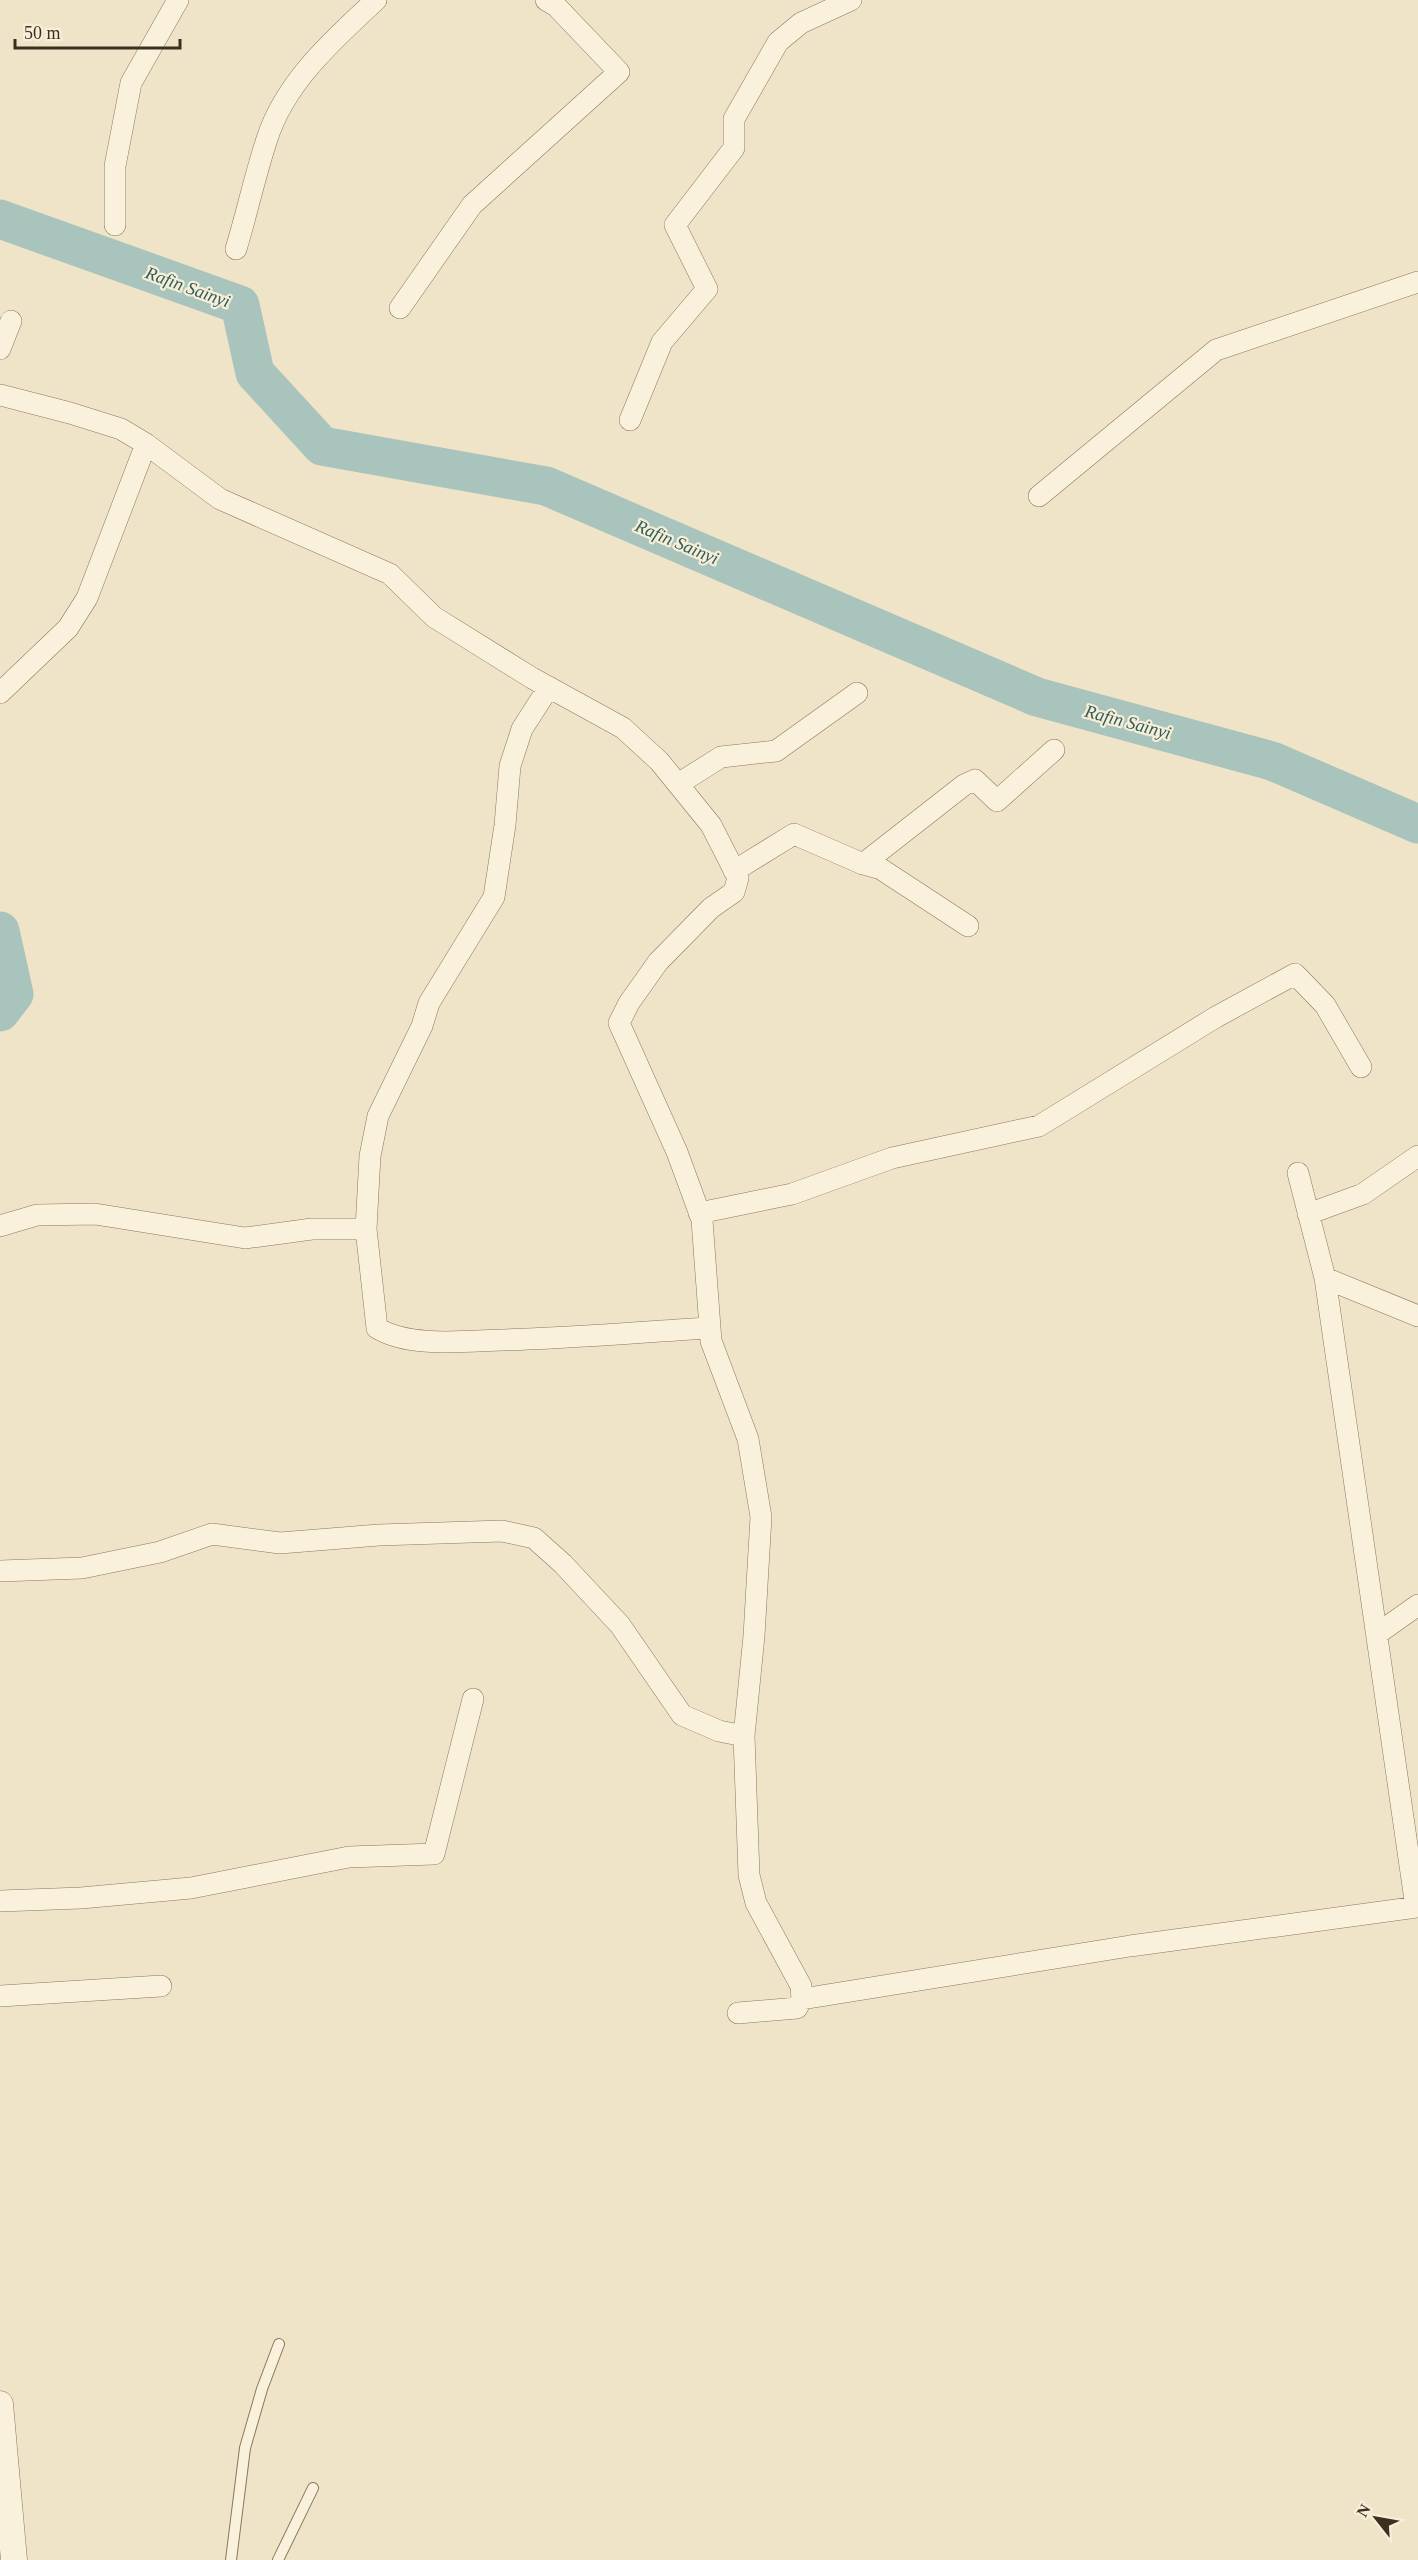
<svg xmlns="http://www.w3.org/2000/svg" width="1418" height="2560" font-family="'Times New Roman',serif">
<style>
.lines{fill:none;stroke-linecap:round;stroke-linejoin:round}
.river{stroke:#a9c4bc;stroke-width:39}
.service-casing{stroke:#8d765c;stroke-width:12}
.minor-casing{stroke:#8d765c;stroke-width:22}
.tertiary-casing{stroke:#8d765c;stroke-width:27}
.service{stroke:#faf1dc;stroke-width:10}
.minor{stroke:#faf1dc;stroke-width:21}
.tertiary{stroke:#faf1dc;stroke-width:26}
.labels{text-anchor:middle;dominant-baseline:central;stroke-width:4.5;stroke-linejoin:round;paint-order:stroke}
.water-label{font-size:18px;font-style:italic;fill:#2f5d5a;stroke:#f7eed8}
</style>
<rect width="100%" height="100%" fill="#f0e4c8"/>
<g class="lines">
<!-- river -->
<path class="river" d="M 0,219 L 240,305 L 255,373 L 322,446 L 546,486 L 1037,697 L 1272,761 L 1418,824
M 0,931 L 14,994 L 0,1012"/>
<defs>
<path id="service" d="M 231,2560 L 245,2448 L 262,2389 L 279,2344
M 278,2560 L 313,2488"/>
<path id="minor" d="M 115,225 L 115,166 L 131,83 L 178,0
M 236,249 C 247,213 255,175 267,139 C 285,82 334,39 376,0
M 400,308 L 472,205 L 619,72 L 556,6 L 546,0
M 0,349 L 11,321
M 0,395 L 70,413 L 121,429 L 146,444 L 220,499 L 390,574 L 434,617 L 532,678 L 623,728 L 659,761 L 711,825 L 738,878 L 734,892 L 711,908 L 658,962 L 629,1003 L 619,1023 L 677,1152 L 702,1220 L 711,1341 L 748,1439 L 761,1517 L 754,1636 L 744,1736 L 749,1875 L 756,1903 L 801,1986 L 802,1999 L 797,2008 L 738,2013
M 630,420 L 662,342 L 707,289 L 675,225 L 734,148 L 734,119 L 778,42 L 801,23 L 851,0
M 1039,496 L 1216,350 L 1418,282
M 549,687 L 522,729 L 510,766 L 505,825 L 494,897 L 429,1003 L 422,1026 L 378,1116 L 370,1156 L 366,1229 L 377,1328 C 410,1348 465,1341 503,1340 C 572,1338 640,1332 709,1328
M 0,693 L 68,628 L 87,598 L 146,444
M 678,784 L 721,757 L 776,751 L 857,693
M 863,864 L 964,785 L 975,780 L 997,801 L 1054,750
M 734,871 L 794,834 L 863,864 L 881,869 L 968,926
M 1298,1173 L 1325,1278 L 1416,1907
M 699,1213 L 792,1194 L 892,1158 L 1039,1126 L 1216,1017 L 1295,974 L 1325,1005 L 1361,1067
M 1308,1214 L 1363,1194 L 1418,1156
M 0,1226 L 37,1215 L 95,1214 L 245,1238 L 312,1229 L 366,1229
M 1325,1278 L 1418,1316
M 0,1571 L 82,1568 L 160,1552 L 212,1534 L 280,1543 L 379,1535 L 502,1531 L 534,1538 L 563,1564 L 620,1625 L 682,1715 L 719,1731 L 744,1736
M 1377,1634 L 1418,1605
M 0,1901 L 81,1898 L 191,1888 L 349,1857 L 434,1854 L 473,1699
M 0,1996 L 161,1986
M 802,1999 L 1130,1946 L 1418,1907"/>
<path id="tertiary" d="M 0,2404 L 14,2560"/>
</defs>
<!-- service casing -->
<use href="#service" class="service-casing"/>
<!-- minor casing -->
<use href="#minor" class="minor-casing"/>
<!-- tertiary casing -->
<use href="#tertiary" class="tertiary-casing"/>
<!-- service -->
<use href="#service" class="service"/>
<!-- minor -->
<use href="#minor" class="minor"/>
<!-- tertiary -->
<use href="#tertiary" class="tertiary"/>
</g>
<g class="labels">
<!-- water labels -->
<g class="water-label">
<text transform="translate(188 287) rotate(20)">Rafin Sainyi</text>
<text transform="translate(677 542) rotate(23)">Rafin Sainyi</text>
<text transform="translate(1128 722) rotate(15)">Rafin Sainyi</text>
</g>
</g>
<!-- north arrow -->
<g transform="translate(1376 2518) rotate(301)" stroke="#f7eed8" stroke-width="4.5" paint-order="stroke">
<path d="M0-4.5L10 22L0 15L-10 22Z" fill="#3d2e20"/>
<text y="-9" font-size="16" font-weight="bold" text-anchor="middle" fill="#3d2e20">N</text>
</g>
<!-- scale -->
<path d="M15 39v9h165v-9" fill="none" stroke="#3d2e20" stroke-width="3"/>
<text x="24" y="39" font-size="18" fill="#3d2e20" stroke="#f7eed8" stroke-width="4.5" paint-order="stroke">50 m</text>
</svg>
